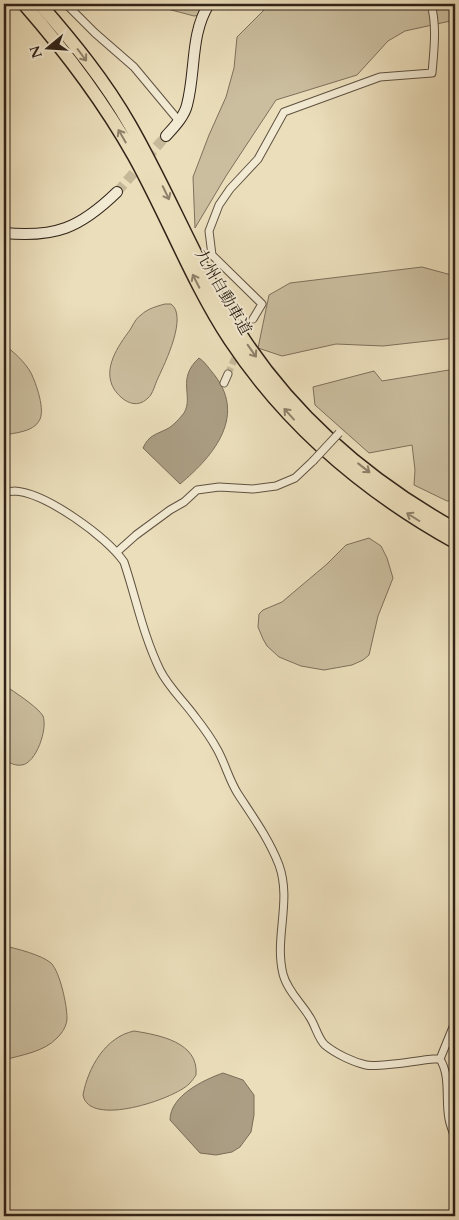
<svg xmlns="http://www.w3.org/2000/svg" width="459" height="1220" font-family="Cardo,'Noto Serif JP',serif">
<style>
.green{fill:#cbbe9f;stroke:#7e705c}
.water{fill:#ab9e84;stroke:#7a6d59}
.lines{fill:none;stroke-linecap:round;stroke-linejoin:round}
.street-tunnel{stroke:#c6b99a;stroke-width:7;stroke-dasharray:7 3.5;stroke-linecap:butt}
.secondary-tunnel{stroke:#c6b99a;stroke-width:10;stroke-dasharray:10 5;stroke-linecap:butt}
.street-casing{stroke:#5f5241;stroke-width:9}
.secondary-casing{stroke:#302318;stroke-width:12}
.highway-casing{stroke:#302318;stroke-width:15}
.street{stroke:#f2ead3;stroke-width:7}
.secondary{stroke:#f2ead3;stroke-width:10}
.highway{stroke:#ebdebb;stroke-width:12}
.street-bridge-casing{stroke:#5f5241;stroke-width:9;stroke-linecap:butt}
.street-bridge{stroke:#f2ead3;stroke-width:7}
.oneway{stroke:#8e806a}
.labels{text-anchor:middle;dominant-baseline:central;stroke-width:4;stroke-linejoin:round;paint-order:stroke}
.street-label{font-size:16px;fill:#302318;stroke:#f2ead3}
</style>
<rect width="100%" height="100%" fill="#ebdebb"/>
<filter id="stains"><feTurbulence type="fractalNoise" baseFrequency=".004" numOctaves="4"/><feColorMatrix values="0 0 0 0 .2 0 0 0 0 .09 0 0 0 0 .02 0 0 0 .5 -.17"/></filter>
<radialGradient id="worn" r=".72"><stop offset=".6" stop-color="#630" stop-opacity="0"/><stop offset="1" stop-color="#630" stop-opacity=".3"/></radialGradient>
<!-- green -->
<path class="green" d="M 156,4 L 218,4 L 206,14 L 194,16 L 160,7 Z
M 270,4 L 455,4 L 455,20 L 405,31 L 388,41 L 357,75 L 276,100 L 226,176 L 195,228 L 193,177 L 209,135 L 226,97 L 234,68 L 237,37 Z
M 422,267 L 455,276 L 455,338 L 383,346 L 336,344 L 282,356 L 258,348 L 269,295 L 290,283 Z
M 165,304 L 171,304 C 188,316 165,363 158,378 C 155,384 153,394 148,398 C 136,410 122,401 114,389 C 102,369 118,346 130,330 C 133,325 136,318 141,315 C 147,309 157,306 165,304 Z
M 4,345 C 13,351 25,362 31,373 C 36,383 46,411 39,421 C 33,432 14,433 4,435 Z
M 455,369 L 455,414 L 449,421 L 455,434 L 455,500 L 447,501 L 414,485 L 415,470 L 412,445 L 369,453 L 315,405 L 313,387 L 374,371 L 382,381 Z
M 369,538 L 381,546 L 387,558 L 393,578 L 378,616 L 369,655 L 363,660 L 352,665 L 324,670 L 301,666 L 279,657 L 267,646 L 263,639 L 258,627 L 259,614 L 263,610 L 282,602 L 327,564 L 346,545 Z
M 4,685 C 13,691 38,707 43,716 C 48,729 36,763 22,765 C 15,766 10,763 4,760 Z
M 4,946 C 15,948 42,955 51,963 C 60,972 67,1005 67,1018 C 67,1026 62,1033 57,1038 C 44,1052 21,1055 4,1060 Z
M 134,1031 C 159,1035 199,1042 196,1075 C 194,1078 192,1081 189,1084 C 174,1099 89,1128 83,1095 C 88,1068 105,1037 134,1031 Z"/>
<!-- water -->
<path class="water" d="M 199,358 C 204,361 208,367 212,372 C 248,414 215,455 180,484 L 143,448 C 149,435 155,435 167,429 C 173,426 180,418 184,413 C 194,396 176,379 199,358 Z
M 223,1073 L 243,1080 L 254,1095 L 254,1115 L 251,1132 L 240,1147 L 232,1152 L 216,1155 L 200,1153 L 170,1120 C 170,1096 203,1080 223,1073 Z"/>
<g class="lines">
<!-- street-tunnel -->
<path class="street-tunnel" d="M 244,339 L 253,319
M 228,374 L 238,351"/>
<!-- secondary-tunnel -->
<path class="secondary-tunnel" d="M 117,192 L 166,136"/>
<defs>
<path id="street" d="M 66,4 L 95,33 L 134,67 L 179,121
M 253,319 L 262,304 L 212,255 L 209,231 L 219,205 L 230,189 L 258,159 L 284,112 L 380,77 L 432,73 C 434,50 437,26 431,4
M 224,383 L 228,374
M 4,492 C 7,492 12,491 15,491 C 46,493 107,537 124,562 C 136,598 143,635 160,670 C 169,688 184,701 196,718 C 203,727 211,738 217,749 C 225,763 229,780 238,794 C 253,817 269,839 279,865 C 292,901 274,938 283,974 C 287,990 301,1003 309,1016 C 315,1024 318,1039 325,1045 C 336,1054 353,1062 366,1065 C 379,1068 418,1060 434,1059 L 440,1059
M 117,552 L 136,535 L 170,510 L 184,502 L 197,490 L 219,487 L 253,489 L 276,486 L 295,478 L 313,461
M 440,1059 C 451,1077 445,1099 449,1119 C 450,1125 453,1132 455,1138
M 440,1059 L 453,1027"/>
<path id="secondary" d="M 166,136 C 174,127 184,117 187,105 C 196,71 190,34 209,4
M 4,233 C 55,238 80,228 117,192"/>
<path id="highway" d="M 24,4 C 66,52 103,101 134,156 C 168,217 192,282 230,340 C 287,426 365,492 455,542
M 40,4 C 73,42 105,81 130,125 C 169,193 197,266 239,332 C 293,416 369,481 455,529"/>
</defs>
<!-- street casing -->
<use href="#street" class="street-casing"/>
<!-- secondary casing -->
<use href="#secondary" class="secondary-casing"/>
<!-- highway casing -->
<use href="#highway" class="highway-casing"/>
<!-- street -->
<use href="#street" class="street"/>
<!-- secondary -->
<use href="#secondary" class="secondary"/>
<!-- highway -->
<use href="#highway" class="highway"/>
<defs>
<path id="street-bridge" d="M 313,461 L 339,433"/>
</defs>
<!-- street-bridge casing -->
<use href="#street-bridge" class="street-bridge-casing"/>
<!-- street-bridge -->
<use href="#street-bridge" class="street-bridge"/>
</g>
<!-- one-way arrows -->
<defs><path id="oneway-shaft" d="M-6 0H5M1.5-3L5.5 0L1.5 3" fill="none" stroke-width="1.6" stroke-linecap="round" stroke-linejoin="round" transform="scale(1.25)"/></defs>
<g class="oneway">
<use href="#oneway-shaft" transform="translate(82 55) rotate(53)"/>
<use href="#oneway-shaft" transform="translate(122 136) rotate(-120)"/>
<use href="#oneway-shaft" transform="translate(166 193) rotate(64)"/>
<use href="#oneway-shaft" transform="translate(196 281) rotate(-117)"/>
<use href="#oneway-shaft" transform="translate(252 351) rotate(55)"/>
<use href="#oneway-shaft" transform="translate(289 414) rotate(-132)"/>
<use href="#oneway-shaft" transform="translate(364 468) rotate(38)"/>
<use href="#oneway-shaft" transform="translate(413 517) rotate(-148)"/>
</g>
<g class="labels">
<!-- street labels -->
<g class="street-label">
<text transform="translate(223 292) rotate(60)">九州自動車道</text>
</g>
</g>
<!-- margin -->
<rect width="459" height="1220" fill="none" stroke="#ebdebb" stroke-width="20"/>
<rect x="5" y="5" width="449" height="1210" fill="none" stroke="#302318" stroke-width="2.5"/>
<rect x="10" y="10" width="439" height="1200" fill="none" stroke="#302318"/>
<!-- north arrow -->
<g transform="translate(48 48) rotate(252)" stroke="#f2ead3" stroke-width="4" paint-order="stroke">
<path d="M0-4L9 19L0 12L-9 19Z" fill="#302318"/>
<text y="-8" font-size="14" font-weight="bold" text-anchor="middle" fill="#302318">N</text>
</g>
<rect width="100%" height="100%" filter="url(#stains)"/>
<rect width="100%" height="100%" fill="url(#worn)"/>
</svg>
